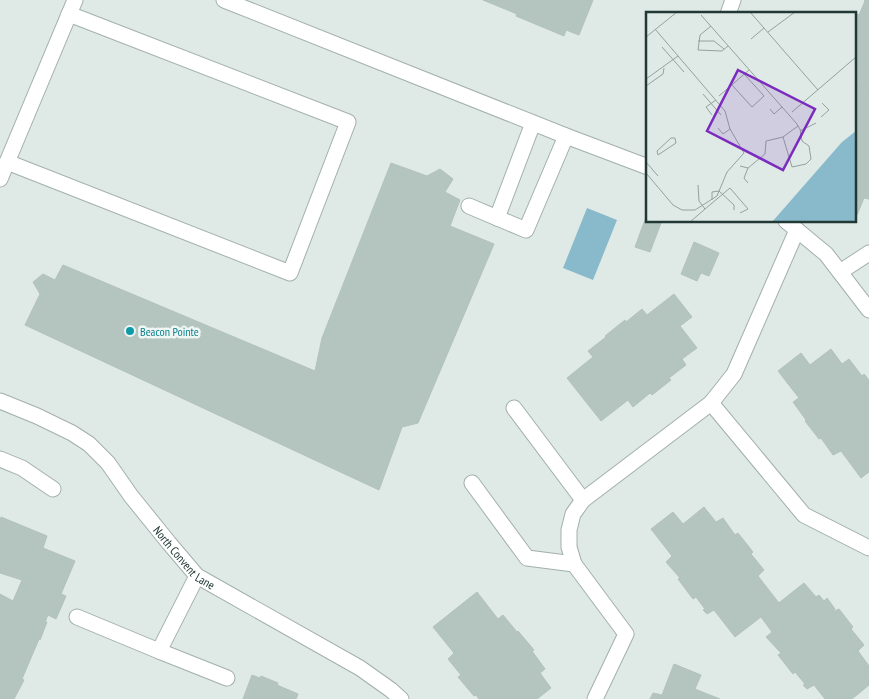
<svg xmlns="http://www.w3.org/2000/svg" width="869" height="699" font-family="'PT Sans Narrow',sans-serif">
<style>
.water{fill:#89bacc}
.building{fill:#b4c4bf;stroke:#b2c2bd}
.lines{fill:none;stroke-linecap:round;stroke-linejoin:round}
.minor-casing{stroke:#a2b0ad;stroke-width:17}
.minor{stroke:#fff;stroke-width:15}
.culture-dot{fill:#0f9aa8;stroke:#eff6f3;stroke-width:2}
.labels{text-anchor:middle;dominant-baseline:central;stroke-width:5;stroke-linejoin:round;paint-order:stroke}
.culture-label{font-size:12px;fill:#0d838f;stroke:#eff6f3;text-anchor:start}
.street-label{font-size:12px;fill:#213835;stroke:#eff6f3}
.inset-road{fill:none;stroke:#93a29f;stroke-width:1}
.view{fill:#7b2cbf;fill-opacity:0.15;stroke:#7b2cbf;stroke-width:2.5}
.inset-edge{fill:none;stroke:#213835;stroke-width:2.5}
</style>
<rect width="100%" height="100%" fill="#dfe9e6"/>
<!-- water -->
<path class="water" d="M 587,208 L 617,220 L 593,280 L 563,268 Z"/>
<!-- building -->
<path class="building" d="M 483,0 L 593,0 L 579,35 L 566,30 L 564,36 L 516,16 L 517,14 Z
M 864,0 L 869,0 L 869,89 L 855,83 L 855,18 L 857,14 L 859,15 L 865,1 Z
M 855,83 L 869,89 L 869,199 L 864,198 L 857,215 L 855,214 Z
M 391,163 L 427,176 L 440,169 L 453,179 L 445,192 L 460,200 L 450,226 L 494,244 L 418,423 L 402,427 L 379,490 L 25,325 L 40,294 L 33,282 L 43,274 L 55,280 L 63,265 L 315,371 L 322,338 Z
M 646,217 L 648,217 L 648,221 L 658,221 L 661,223 L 650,252 L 635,247 Z
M 694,242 L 719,253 L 709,276 L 701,273 L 697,281 L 681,274 Z
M 674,294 L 692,317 L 680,326 L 697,348 L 682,359 L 686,365 L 669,378 L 671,380 L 652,395 L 650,393 L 633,407 L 628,400 L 601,421 L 567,378 L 593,357 L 588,351 L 606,337 L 605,336 L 625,320 L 626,322 L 642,309 L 647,315 Z
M 831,349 L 842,364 L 849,359 L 862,376 L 864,374 L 869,380 L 869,472 L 861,478 L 841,451 L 833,455 L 821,438 L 819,439 L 805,421 L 806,420 L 793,402 L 799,398 L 778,371 L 801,353 L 810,365 Z
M 704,507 L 716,522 L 723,518 L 735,535 L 738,533 L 753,552 L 751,554 L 764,570 L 758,576 L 779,603 L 735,637 L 714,610 L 707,614 L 703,610 L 705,609 L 696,597 L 693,599 L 678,579 L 680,578 L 666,562 L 672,556 L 651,529 L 673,512 L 683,524 Z
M 1,517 L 47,536 L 43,548 L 75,561 L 61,594 L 66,596 L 56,619 L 48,615 L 45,622 L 47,622 L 40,640 L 39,639 L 22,679 L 24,680 L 14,699 L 0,699 L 0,594 L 13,601 L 22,580 L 0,573 L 0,520 Z
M 804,583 L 816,597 L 819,595 L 824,601 L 827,598 L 835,609 L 833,612 L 839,609 L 853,627 L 851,629 L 864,645 L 858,651 L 869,666 L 869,685 L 852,699 L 825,699 L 814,685 L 807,689 L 803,685 L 805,684 L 795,672 L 793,674 L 778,655 L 781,653 L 766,637 L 772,632 L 761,617 Z
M 477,592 L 498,619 L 503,615 L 517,632 L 518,631 L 534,650 L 532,651 L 545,669 L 540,673 L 551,688 L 537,699 L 479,699 L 476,695 L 474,696 L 458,677 L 461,675 L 448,659 L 454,653 L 433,627 Z
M 674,664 L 701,675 L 695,689 L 720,699 L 650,699 L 653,693 L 662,695 Z
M 252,675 L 260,678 L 261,676 L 278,683 L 277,685 L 298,694 L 296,699 L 243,699 Z"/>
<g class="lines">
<defs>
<g id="minor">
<path d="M 224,0 L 566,136 L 648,167"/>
<path d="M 728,14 L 733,0"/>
<path d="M 7,162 L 290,273 L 348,122 L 69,14"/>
<path d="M 0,179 L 75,0"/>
<path d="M 469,206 L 526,230 L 566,136"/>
<path d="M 497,218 L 533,123"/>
<path d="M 786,221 L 826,254 L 869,310"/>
<path d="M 797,230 L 734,374 L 711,403 L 804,515 L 869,548"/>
<path d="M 840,272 L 869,253"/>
<path id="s1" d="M 0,401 L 37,416 L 72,433 L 89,444 L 108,463 L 131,496 L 169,543 L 197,576 L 360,668 L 391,690 L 401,699"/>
<path d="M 514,408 L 583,500"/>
<path d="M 0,459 L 22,468 L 53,489"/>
<path d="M 472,483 L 527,558 L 574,564"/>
<path d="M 77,617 L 159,651 L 197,576"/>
<path d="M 159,651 L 227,678"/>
<path d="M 595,699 L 626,634 L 574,564 L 569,547 L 569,530 L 573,514 L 583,500 L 711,403"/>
</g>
</defs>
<!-- minor casing -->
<use href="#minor" class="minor-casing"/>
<!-- minor -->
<use href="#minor" class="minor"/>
</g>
<!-- markers -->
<circle class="culture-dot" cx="130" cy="331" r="5"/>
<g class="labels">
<!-- culture labels -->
<g class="culture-label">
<text x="140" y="331">Beacon Pointe</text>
</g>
<!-- street labels -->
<g class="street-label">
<text stroke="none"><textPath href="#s1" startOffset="248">North Convent Lane</textPath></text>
</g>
</g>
<!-- overview -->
<g transform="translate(646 12)">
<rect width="210" height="210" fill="#dfe9e6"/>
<path d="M 210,119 L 210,210 L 126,210 L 196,130 Z" fill="#89bacc"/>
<path class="inset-road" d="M 104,0 L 172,78M 55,3 L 151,112 L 152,114 L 154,117 L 156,129 L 163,134 L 165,147 L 160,152 L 146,155 L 137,125 L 152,114M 65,14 L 54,23 L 52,38 L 76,39 L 82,34M 122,20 L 149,0M 0,25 L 31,0M 105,27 L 118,16M 52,29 L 68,29 L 78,37M 16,35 L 38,60M 0,67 L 32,44M 86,73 L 106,95 L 118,84 L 98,62M 0,74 L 17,62 L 18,56M 57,82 L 75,103M 73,84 L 103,58M 124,97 L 128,102 L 136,95M 146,100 L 210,45M 66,103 L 60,95 L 70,88M 175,105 L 183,98 L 176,91M 72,116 L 77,122 L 84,117M 154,119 L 170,111M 25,126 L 29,126 L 30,131 L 12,143 L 11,139 ZM 0,150 L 12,164M 94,154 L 102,156 L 119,142 L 120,129 L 137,125M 102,156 L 98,166 L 102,171M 0,161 L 27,193 L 36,198 L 49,198 L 71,184 L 81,160 L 98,141 L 84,117 L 79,99 L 9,17M 52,173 L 53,189 L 59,197 L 84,176 L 102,197 L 94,201M 66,188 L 66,180 L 73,179 L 88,193 L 88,198M 44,210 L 59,197"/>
<path class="view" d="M 92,58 L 169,97 L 137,158 L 61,119 Z"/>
<rect width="210" height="210" class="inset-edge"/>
</g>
</svg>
